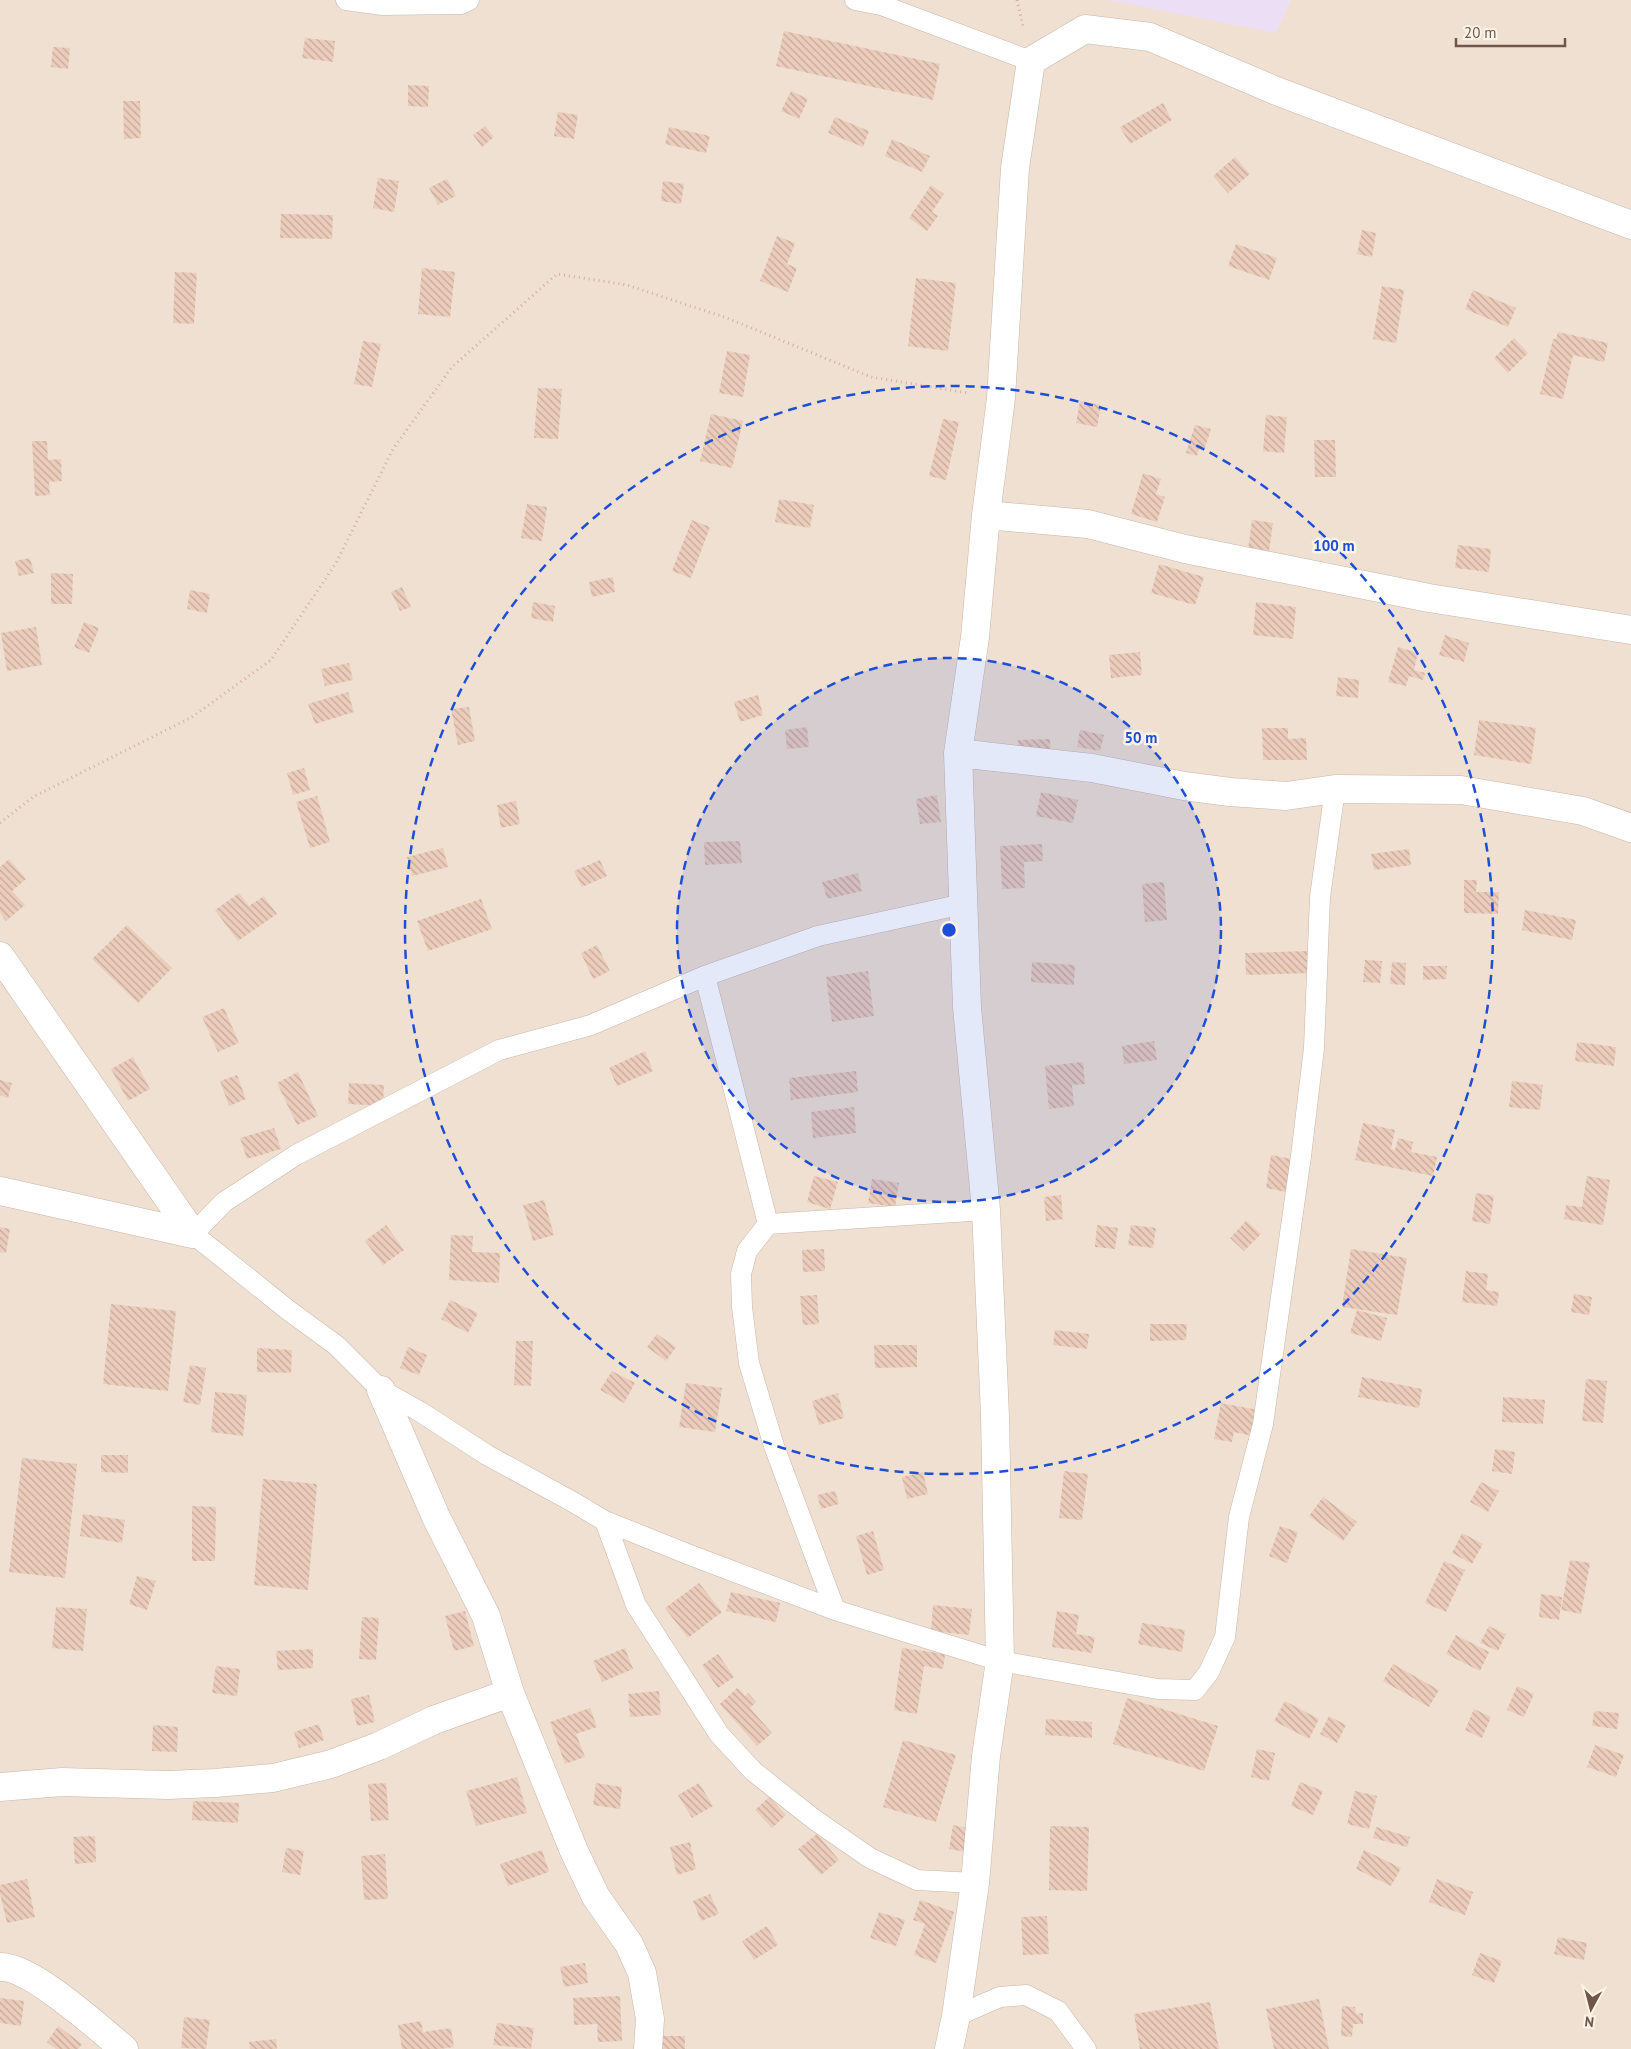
<svg xmlns="http://www.w3.org/2000/svg" width="1631" height="2049" font-family="'PT Sans',sans-serif">
<style>
.residential{fill:#f0e0d1}
.education{fill:#ecdff5}
.building{fill:url(#building-back-hatch)}
.lines{fill:none;stroke-linecap:round;stroke-linejoin:round}
.lane-casing{stroke:#c8b6aa;stroke-width:21}
.street-casing{stroke:#c8b6aa;stroke-width:29}
.path{stroke:#d0b0a0;stroke-width:3;stroke-dasharray:1 4;stroke-linecap:butt}
.lane{stroke:#fff;stroke-width:20}
.street{stroke:#fff;stroke-width:28}
.ring{fill:none;stroke:#1d4ed8;stroke-width:2.5;stroke-dasharray:9 6}
.centre{fill:#1d4ed8;stroke:#fdf3e7;stroke-width:2.5}
.ring-label{font-size:15px;text-anchor:middle;font-weight:bold;fill:#1d4ed8;stroke:#fdf3e7;stroke-width:5;stroke-linejoin:round;paint-order:stroke}
</style>
<defs>
<pattern id="building-back-hatch" width="6" height="6" patternUnits="userSpaceOnUse" patternTransform="scale(1.25)"><rect width="6" height="6" fill="#eccdbc"/><path d="M-1 5l2 2M0 0l6 6M5-1l2 2" fill="none" stroke="#c3a99b"/></pattern>
</defs>
<rect width="100%" height="100%" fill="#f9efe2"/>
<!-- residential -->
<path class="residential" d="M 0,0 L 1631,0 L 1631,2049 L 0,2049 Z"/>
<!-- education -->
<path class="education" d="M 1107,0 L 1291,0 L 1276,33 Z"/>
<!-- building -->
<path class="building" d="M 784,31 L 940,64 L 933,100 L 776,66 Z
M 305,38 L 335,41 L 333,62 L 302,58 Z
M 53,47 L 70,48 L 68,69 L 51,67 Z
M 408,85 L 429,86 L 428,107 L 408,106 Z
M 791,91 L 808,99 L 799,119 L 781,111 Z
M 123,101 L 140,101 L 141,138 L 124,139 Z
M 1163,103 L 1172,120 L 1130,144 L 1120,127 Z
M 558,112 L 578,115 L 574,139 L 554,136 Z
M 835,117 L 869,131 L 863,147 L 828,133 Z
M 485,126 L 494,137 L 482,147 L 473,135 Z
M 669,127 L 710,136 L 706,153 L 665,144 Z
M 892,139 L 930,156 L 922,172 L 885,156 Z
M 1235,157 L 1250,174 L 1228,193 L 1213,176 Z
M 378,178 L 399,181 L 394,212 L 373,208 Z
M 447,179 L 456,196 L 438,205 L 429,188 Z
M 663,181 L 684,184 L 681,204 L 661,201 Z
M 931,185 L 944,194 L 932,212 L 938,216 L 927,231 L 909,218 Z
M 281,214 L 333,215 L 332,239 L 280,238 Z
M 1362,230 L 1376,233 L 1372,257 L 1357,254 Z
M 777,236 L 795,243 L 787,264 L 797,268 L 788,292 L 760,281 Z
M 1236,244 L 1277,258 L 1269,280 L 1228,266 Z
M 422,268 L 455,272 L 450,317 L 418,314 Z
M 175,272 L 197,273 L 194,324 L 173,323 Z
M 916,278 L 956,283 L 948,351 L 908,346 Z
M 1382,286 L 1404,290 L 1396,343 L 1373,339 Z
M 1473,290 L 1516,308 L 1508,327 L 1465,309 Z
M 1558,332 L 1608,343 L 1604,362 L 1573,355 L 1563,399 L 1540,394 L 1553,339 L 1556,339 Z
M 1514,338 L 1528,353 L 1508,373 L 1494,358 Z
M 363,341 L 381,344 L 372,387 L 354,384 Z
M 727,351 L 750,355 L 743,397 L 719,393 Z
M 538,388 L 562,389 L 558,439 L 534,438 Z
M 1080,401 L 1101,405 L 1097,427 L 1076,423 Z
M 711,414 L 743,421 L 732,468 L 700,461 Z
M 1266,415 L 1287,417 L 1284,453 L 1263,451 Z
M 943,419 L 959,422 L 946,480 L 929,476 Z
M 1195,425 L 1211,429 L 1204,450 L 1199,449 L 1197,456 L 1186,453 Z
M 1314,440 L 1335,440 L 1336,477 L 1315,477 Z
M 32,441 L 47,441 L 48,460 L 61,459 L 62,481 L 49,482 L 50,495 L 35,496 Z
M 1143,473 L 1161,479 L 1156,494 L 1165,497 L 1157,522 L 1131,514 Z
M 779,499 L 814,505 L 810,528 L 775,522 Z
M 527,504 L 547,507 L 542,541 L 521,538 Z
M 692,520 L 710,527 L 691,578 L 672,571 Z
M 1252,520 L 1273,523 L 1268,559 L 1247,557 Z
M 1458,545 L 1491,549 L 1489,572 L 1455,568 Z
M 30,558 L 34,573 L 19,576 L 15,561 Z
M 1159,564 L 1204,577 L 1195,605 L 1151,593 Z
M 51,573 L 73,574 L 72,604 L 51,604 Z
M 613,577 L 615,592 L 592,597 L 589,582 Z
M 402,587 L 411,607 L 400,611 L 391,592 Z
M 190,590 L 210,594 L 207,613 L 187,609 Z
M 533,602 L 555,606 L 553,622 L 531,618 Z
M 1256,602 L 1296,607 L 1293,639 L 1253,635 Z
M 84,622 L 99,628 L 89,653 L 74,647 Z
M 36,627 L 42,665 L 7,671 L 1,633 Z
M 1445,635 L 1469,643 L 1464,662 L 1439,655 Z
M 1398,647 L 1418,653 L 1414,670 L 1425,673 L 1423,680 L 1409,676 L 1406,686 L 1388,682 Z
M 1140,652 L 1142,675 L 1111,678 L 1109,655 Z
M 349,663 L 353,680 L 325,686 L 321,669 Z
M 1338,677 L 1359,680 L 1358,698 L 1336,696 Z
M 348,692 L 354,712 L 315,724 L 308,704 Z
M 758,695 L 763,715 L 740,722 L 734,702 Z
M 469,707 L 475,741 L 458,745 L 451,709 Z
M 1479,720 L 1536,728 L 1531,764 L 1474,755 Z
M 807,727 L 809,747 L 787,749 L 785,730 Z
M 1262,728 L 1288,728 L 1288,739 L 1306,738 L 1307,760 L 1263,760 Z
M 1080,730 L 1104,735 L 1100,751 L 1077,747 Z
M 1050,739 L 1051,759 L 1019,760 L 1018,740 Z
M 304,768 L 310,790 L 293,795 L 287,773 Z
M 1041,792 L 1078,800 L 1073,823 L 1036,816 Z
M 937,795 L 941,822 L 920,824 L 916,799 Z
M 317,796 L 330,842 L 310,848 L 296,802 Z
M 516,801 L 520,824 L 501,828 L 497,805 Z
M 740,841 L 742,863 L 705,865 L 704,842 Z
M 1042,844 L 1043,861 L 1024,862 L 1025,888 L 1002,889 L 1000,846 Z
M 443,848 L 448,867 L 412,876 L 407,857 Z
M 1409,849 L 1411,865 L 1374,870 L 1371,854 Z
M 9,859 L 26,879 L 12,891 L 25,905 L 6,921 L 0,913 L 0,867 Z
M 600,860 L 607,876 L 582,887 L 574,871 Z
M 858,873 L 862,891 L 827,899 L 822,882 Z
M 1464,880 L 1477,880 L 1476,892 L 1499,892 L 1498,914 L 1464,913 Z
M 1164,882 L 1167,920 L 1145,922 L 1142,884 Z
M 239,893 L 249,906 L 264,896 L 277,914 L 238,941 L 215,910 Z
M 481,899 L 492,929 L 428,951 L 417,921 Z
M 1525,910 L 1576,920 L 1572,940 L 1522,930 Z
M 127,925 L 172,968 L 138,1003 L 92,959 Z
M 597,945 L 610,971 L 593,979 L 581,953 Z
M 1308,951 L 1309,973 L 1246,975 L 1245,953 Z
M 1365,960 L 1382,961 L 1380,983 L 1363,982 Z
M 1032,962 L 1075,965 L 1074,985 L 1031,982 Z
M 1392,962 L 1406,963 L 1405,985 L 1390,984 Z
M 1423,966 L 1447,966 L 1446,979 L 1423,980 Z
M 868,971 L 874,1016 L 832,1022 L 826,977 Z
M 224,1008 L 239,1043 L 218,1052 L 202,1017 Z
M 1154,1041 L 1157,1060 L 1124,1064 L 1122,1046 Z
M 1577,1042 L 1616,1047 L 1614,1066 L 1575,1061 Z
M 645,1051 L 653,1071 L 617,1086 L 609,1068 Z
M 133,1057 L 150,1089 L 128,1101 L 111,1069 Z
M 1083,1062 L 1085,1084 L 1072,1085 L 1074,1106 L 1049,1109 L 1045,1066 Z
M 856,1071 L 858,1092 L 791,1100 L 789,1078 Z
M 298,1072 L 318,1116 L 297,1125 L 277,1083 Z
M 237,1075 L 246,1099 L 229,1106 L 220,1081 Z
M 0,1080 L 12,1083 L 8,1098 L 0,1095 Z
M 1512,1081 L 1543,1085 L 1540,1110 L 1509,1107 Z
M 349,1083 L 384,1085 L 383,1106 L 348,1104 Z
M 854,1107 L 856,1133 L 813,1138 L 811,1112 Z
M 1363,1123 L 1395,1130 L 1391,1149 L 1395,1150 L 1398,1138 L 1413,1142 L 1411,1152 L 1437,1157 L 1433,1176 L 1355,1160 Z
M 274,1128 L 281,1149 L 247,1159 L 240,1138 Z
M 1271,1155 L 1292,1159 L 1286,1192 L 1266,1188 Z
M 814,1176 L 838,1182 L 830,1209 L 807,1202 Z
M 1587,1176 L 1610,1180 L 1603,1225 L 1564,1219 L 1566,1205 L 1582,1207 Z
M 872,1179 L 899,1183 L 895,1207 L 868,1203 Z
M 1476,1193 L 1494,1196 L 1490,1224 L 1472,1221 Z
M 1061,1195 L 1063,1219 L 1046,1221 L 1044,1197 Z
M 544,1200 L 554,1235 L 533,1241 L 523,1205 Z
M 1246,1221 L 1261,1234 L 1244,1251 L 1230,1238 Z
M 386,1225 L 404,1250 L 383,1265 L 365,1241 Z
M 1097,1225 L 1118,1228 L 1115,1249 L 1095,1247 Z
M 1131,1225 L 1156,1228 L 1153,1248 L 1128,1245 Z
M 0,1227 L 10,1229 L 6,1253 L 0,1252 Z
M 451,1235 L 473,1236 L 472,1252 L 500,1253 L 499,1283 L 449,1280 Z
M 824,1249 L 825,1271 L 803,1272 L 802,1250 Z
M 1351,1249 L 1407,1258 L 1397,1315 L 1342,1307 Z
M 1466,1271 L 1488,1274 L 1486,1290 L 1499,1292 L 1497,1306 L 1462,1302 Z
M 1574,1294 L 1592,1297 L 1589,1315 L 1571,1312 Z
M 817,1295 L 819,1324 L 803,1325 L 800,1296 Z
M 450,1300 L 478,1313 L 468,1333 L 441,1319 Z
M 111,1304 L 176,1311 L 168,1391 L 103,1384 Z
M 1357,1310 L 1387,1318 L 1381,1341 L 1350,1333 Z
M 1150,1324 L 1187,1324 L 1186,1340 L 1150,1341 Z
M 1055,1330 L 1089,1334 L 1087,1349 L 1053,1345 Z
M 657,1334 L 676,1347 L 666,1361 L 647,1347 Z
M 516,1341 L 533,1341 L 531,1386 L 514,1385 Z
M 874,1345 L 917,1345 L 917,1367 L 875,1368 Z
M 408,1347 L 427,1355 L 419,1375 L 400,1368 Z
M 257,1348 L 292,1350 L 291,1373 L 257,1372 Z
M 190,1365 L 206,1368 L 200,1405 L 183,1402 Z
M 612,1371 L 635,1383 L 624,1403 L 600,1390 Z
M 1362,1377 L 1422,1389 L 1419,1408 L 1358,1397 Z
M 1586,1379 L 1607,1381 L 1603,1423 L 1582,1421 Z
M 686,1383 L 722,1388 L 715,1432 L 679,1427 Z
M 215,1392 L 247,1395 L 243,1436 L 211,1432 Z
M 838,1393 L 844,1418 L 819,1425 L 812,1401 Z
M 1503,1397 L 1545,1400 L 1543,1424 L 1502,1422 Z
M 1221,1403 L 1258,1410 L 1253,1436 L 1234,1432 L 1232,1442 L 1214,1439 Z
M 1495,1449 L 1515,1452 L 1512,1474 L 1492,1471 Z
M 101,1455 L 128,1455 L 128,1473 L 101,1472 Z
M 22,1458 L 77,1464 L 65,1578 L 9,1572 Z
M 1064,1471 L 1088,1474 L 1082,1520 L 1059,1518 Z
M 923,1472 L 928,1494 L 907,1499 L 902,1477 Z
M 263,1479 L 317,1484 L 308,1590 L 254,1585 Z
M 1481,1482 L 1499,1491 L 1488,1512 L 1470,1502 Z
M 835,1491 L 839,1504 L 821,1509 L 817,1495 Z
M 1323,1497 L 1357,1522 L 1343,1541 L 1309,1516 Z
M 192,1506 L 216,1507 L 215,1561 L 192,1561 Z
M 83,1514 L 125,1520 L 122,1543 L 80,1536 Z
M 1280,1526 L 1298,1532 L 1287,1563 L 1269,1556 Z
M 873,1531 L 884,1570 L 867,1575 L 856,1536 Z
M 1462,1533 L 1483,1544 L 1472,1564 L 1452,1553 Z
M 1570,1560 L 1590,1563 L 1581,1614 L 1561,1610 Z
M 1444,1561 L 1465,1570 L 1446,1612 L 1425,1603 Z
M 137,1576 L 156,1581 L 147,1610 L 129,1604 Z
M 699,1583 L 722,1612 L 688,1638 L 665,1608 Z
M 731,1592 L 780,1603 L 776,1622 L 726,1611 Z
M 1541,1594 L 1562,1597 L 1559,1620 L 1539,1617 Z
M 933,1605 L 972,1609 L 969,1635 L 931,1631 Z
M 56,1607 L 87,1609 L 83,1651 L 52,1648 Z
M 465,1611 L 474,1646 L 454,1651 L 445,1616 Z
M 1057,1611 L 1079,1615 L 1076,1634 L 1095,1637 L 1092,1653 L 1052,1647 Z
M 362,1617 L 379,1618 L 376,1660 L 359,1659 Z
M 1142,1623 L 1185,1630 L 1182,1652 L 1138,1644 Z
M 1489,1626 L 1506,1634 L 1498,1651 L 1480,1643 Z
M 1456,1635 L 1489,1652 L 1480,1671 L 1446,1654 Z
M 625,1648 L 633,1669 L 602,1682 L 593,1661 Z
M 902,1648 L 945,1654 L 943,1669 L 924,1666 L 917,1714 L 894,1710 Z
M 313,1649 L 313,1668 L 278,1670 L 276,1651 Z
M 718,1654 L 734,1677 L 718,1688 L 702,1665 Z
M 1393,1664 L 1439,1690 L 1429,1707 L 1383,1681 Z
M 216,1666 L 240,1669 L 237,1696 L 212,1693 Z
M 1517,1686 L 1534,1694 L 1524,1717 L 1507,1710 Z
M 737,1688 L 745,1696 L 748,1693 L 756,1702 L 750,1708 L 772,1733 L 757,1746 L 720,1704 Z
M 659,1691 L 661,1715 L 630,1717 L 628,1694 Z
M 369,1695 L 375,1722 L 357,1726 L 351,1699 Z
M 1127,1698 L 1218,1726 L 1204,1771 L 1113,1744 Z
M 1285,1701 L 1319,1719 L 1309,1739 L 1274,1721 Z
M 590,1708 L 597,1727 L 576,1734 L 585,1757 L 565,1764 L 550,1722 Z
M 1474,1709 L 1491,1717 L 1482,1738 L 1465,1730 Z
M 1594,1711 L 1619,1713 L 1617,1729 L 1592,1726 Z
M 1329,1716 L 1346,1725 L 1337,1743 L 1320,1734 Z
M 1046,1719 L 1092,1722 L 1092,1738 L 1045,1735 Z
M 319,1724 L 324,1740 L 299,1748 L 294,1732 Z
M 153,1725 L 178,1727 L 177,1752 L 152,1751 Z
M 903,1740 L 956,1755 L 936,1822 L 883,1807 Z
M 1595,1745 L 1624,1755 L 1616,1777 L 1587,1767 Z
M 1257,1749 L 1275,1753 L 1269,1781 L 1251,1777 Z
M 517,1777 L 527,1813 L 476,1826 L 466,1791 Z
M 1300,1782 L 1323,1791 L 1313,1815 L 1291,1806 Z
M 386,1783 L 389,1820 L 371,1821 L 368,1784 Z
M 596,1783 L 622,1787 L 620,1809 L 593,1805 Z
M 699,1783 L 713,1806 L 692,1818 L 678,1795 Z
M 1355,1791 L 1377,1796 L 1369,1829 L 1347,1824 Z
M 769,1797 L 786,1815 L 772,1828 L 755,1810 Z
M 193,1801 L 239,1803 L 238,1823 L 192,1820 Z
M 953,1825 L 976,1830 L 972,1853 L 949,1849 Z
M 1050,1826 L 1089,1827 L 1087,1891 L 1049,1890 Z
M 1376,1827 L 1410,1837 L 1407,1847 L 1373,1838 Z
M 817,1834 L 839,1860 L 821,1875 L 798,1849 Z
M 95,1836 L 96,1862 L 75,1864 L 73,1837 Z
M 690,1842 L 696,1869 L 677,1875 L 670,1847 Z
M 286,1848 L 304,1851 L 300,1875 L 282,1872 Z
M 542,1850 L 549,1872 L 508,1886 L 500,1864 Z
M 1364,1850 L 1401,1868 L 1391,1886 L 1356,1869 Z
M 385,1854 L 388,1899 L 364,1900 L 361,1856 Z
M 27,1879 L 35,1917 L 7,1923 L 0,1894 L 0,1885 Z
M 1437,1879 L 1473,1892 L 1465,1915 L 1429,1902 Z
M 710,1894 L 719,1914 L 701,1921 L 693,1901 Z
M 920,1900 L 954,1912 L 936,1963 L 914,1955 L 925,1924 L 913,1920 Z
M 879,1912 L 905,1920 L 896,1946 L 870,1938 Z
M 1047,1916 L 1049,1954 L 1023,1955 L 1021,1917 Z
M 767,1926 L 778,1945 L 754,1960 L 742,1941 Z
M 1558,1937 L 1587,1943 L 1584,1960 L 1554,1954 Z
M 1480,1953 L 1502,1961 L 1494,1983 L 1472,1975 Z
M 585,1963 L 588,1983 L 564,1987 L 560,1967 Z
M 620,1996 L 622,2041 L 598,2042 L 597,2024 L 574,2025 L 573,1998 Z
M 0,1998 L 24,2001 L 21,2026 L 0,2023 Z
M 1319,1999 L 1329,2049 L 1274,2049 L 1266,2009 Z
M 1210,2002 L 1219,2049 L 1140,2049 L 1134,2014 Z
M 1342,2006 L 1355,2007 L 1356,2014 L 1363,2013 L 1363,2024 L 1353,2024 L 1352,2037 L 1341,2036 Z
M 184,2017 L 210,2020 L 206,2049 L 181,2048 Z
M 421,2021 L 423,2032 L 451,2028 L 454,2047 L 440,2049 L 402,2049 L 398,2025 Z
M 497,2023 L 534,2028 L 531,2049 L 493,2045 Z
M 58,2026 L 82,2044 L 78,2049 L 56,2049 L 47,2042 Z
M 661,2036 L 685,2036 L 685,2049 L 661,2049 Z
M 276,2039 L 277,2049 L 250,2049 L 249,2042 Z"/>
<g class="lines">
<defs>
<path id="lane" d="M 346,0 L 383,5 L 461,4 L 469,0
M 855,0 L 881,5 L 1031,61
M 963,904 L 818,936 L 705,976 L 591,1025 L 499,1050 L 296,1155 L 224,1202 L 193,1234 L 288,1310 L 336,1345 L 381,1390 L 419,1411 L 487,1455 L 573,1502 L 605,1521 L 636,1605 L 719,1734 L 754,1772 L 815,1820 L 870,1858 L 917,1880 L 975,1883
M 705,976 L 768,1224
M 605,1521 L 690,1555 L 835,1610 L 1000,1661 L 1158,1689 L 1195,1690 L 1209,1672 L 1225,1637 L 1239,1517 L 1263,1424 L 1301,1156 L 1314,1048 L 1320,897 L 1335,789
M 835,1610 L 774,1446 L 749,1363 L 742,1307 L 741,1274 L 747,1251 L 768,1224 L 986,1210
M 956,2016 L 1000,1997 L 1026,1995 L 1058,2011 L 1086,2049"/>
<path id="street" d="M 986,515 L 1088,524 L 1185,549 L 1429,598 L 1631,630
M 958,753 L 1092,768 L 1184,786 L 1230,792 L 1286,796 L 1335,789 L 1461,790 L 1583,811 L 1631,828
M 0,956 L 193,1234
M 0,1191 L 193,1234
M 381,1390 L 436,1517 L 486,1616 L 510,1693 L 574,1851 L 596,1897 L 629,1944 L 642,1973 L 650,2019 L 648,2049
M 0,1787 L 62,1782 L 168,1785 L 215,1783 L 273,1778 L 331,1764 L 379,1746 L 434,1720 L 510,1693
M 0,1967 C 30,1965 100,2029 124,2049
M 949,2049 L 956,2016 L 975,1883 L 986,1756 L 1000,1661 L 995,1416 L 986,1210 L 967,1007 L 958,753 L 975,637 L 986,515 L 1001,398 L 1015,168 L 1031,61 L 1085,29 L 1150,37 L 1274,90 L 1631,225"/>
</defs>
<!-- lane casing -->
<use href="#lane" class="lane-casing"/>
<!-- street casing -->
<use href="#street" class="street-casing"/>
<!-- path -->
<path class="path" d="M 1017,0 L 1023,26
M 0,823 L 33,797 L 192,717 L 271,660 L 336,563 L 393,449 L 452,367 L 557,274 L 627,285 L 727,318 L 871,377 L 968,393"/>
<!-- lane -->
<use href="#lane" class="lane"/>
<!-- street -->
<use href="#street" class="street"/>
</g>
<!-- distance rings -->
<circle cx="949" cy="930" r="272" fill="#1d4ed8" fill-opacity=".12"/>
<g class="ring">
<circle cx="949" cy="930" r="272"/>
<circle cx="949" cy="930" r="544"/>
</g>
<circle cx="949" cy="930" r="8" class="centre"/>
<g class="ring-label">
<text x="1334" y="551">100 m</text>
<text x="1141" y="743">50 m</text>
</g>
<!-- north arrow -->
<g transform="translate(1591 2009) rotate(187)" stroke="#fdf3e7" stroke-width="4" paint-order="stroke">
<path d="M0-4L9 19L0 12L-9 19Z" fill="#6e564b"/>
<text y="-8" font-size="14" font-weight="bold" text-anchor="middle" fill="#6e564b">N</text>
</g>
<!-- scale -->
<path d="M1456 38v8h109v-8" fill="none" stroke="#6e564b" stroke-width="2.5"/>
<text x="1464" y="38" font-size="15" fill="#6e564b" stroke="#fdf3e7" stroke-width="4" paint-order="stroke">20 m</text>
</svg>
